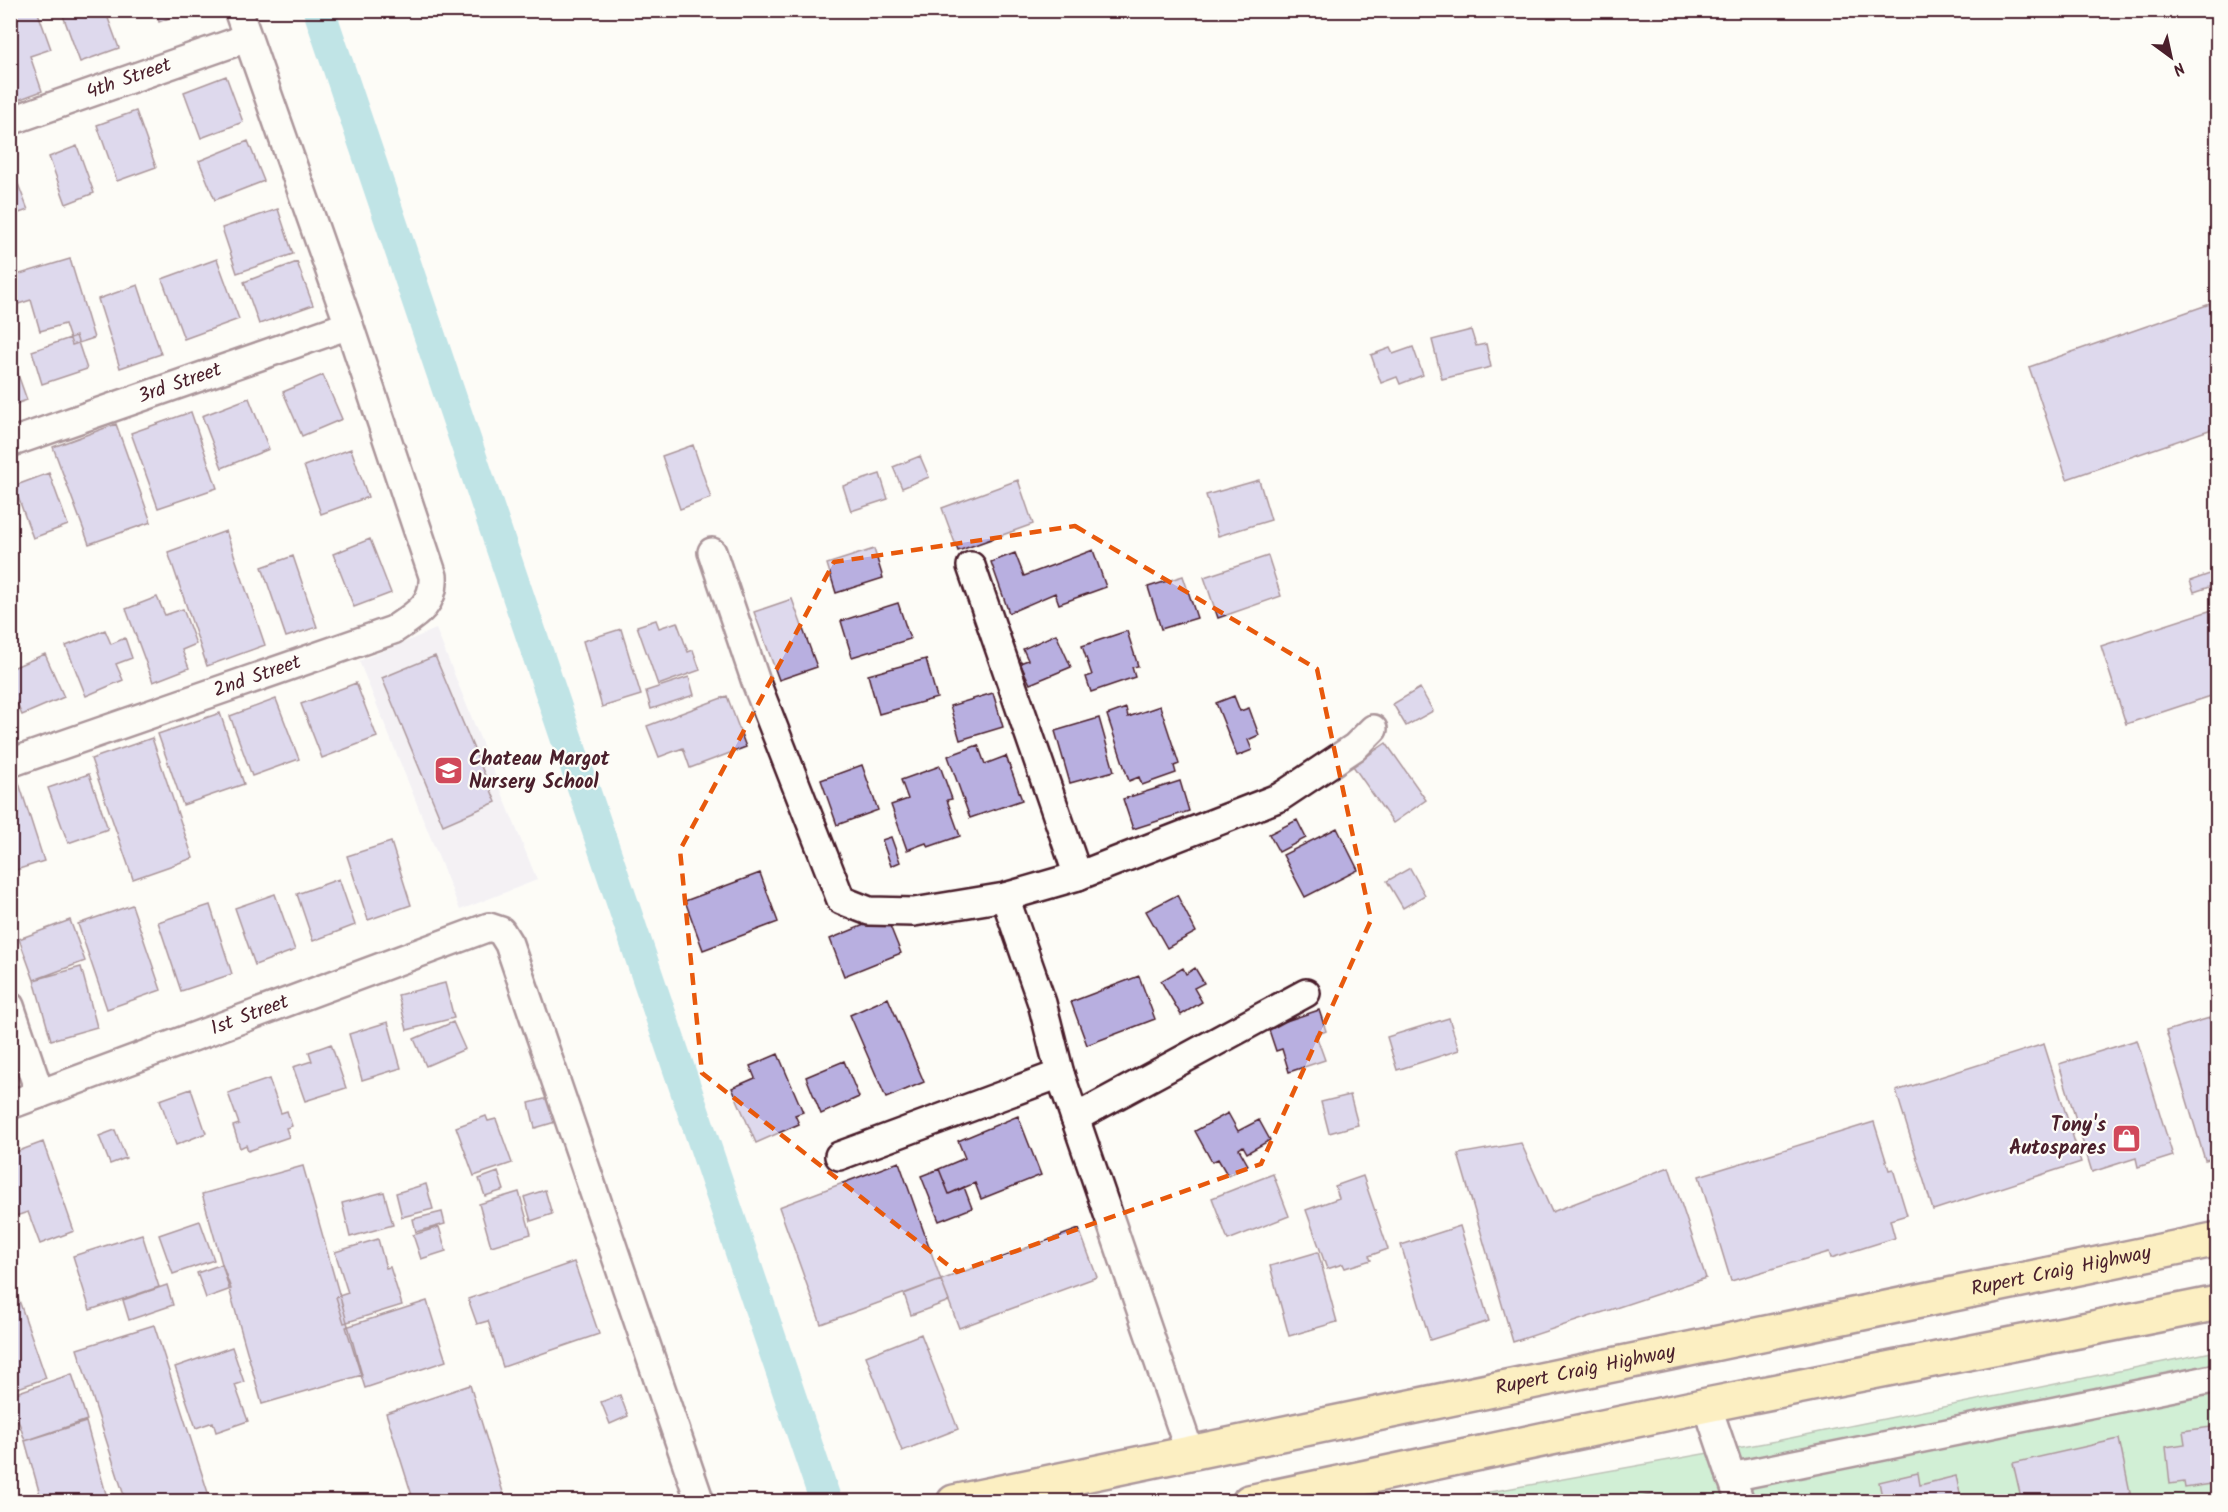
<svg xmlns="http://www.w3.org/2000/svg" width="2228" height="1512" font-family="Kalam,sans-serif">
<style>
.built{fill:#e8e5f0}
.green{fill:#9cdfab;stroke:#737f6b;stroke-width:1.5}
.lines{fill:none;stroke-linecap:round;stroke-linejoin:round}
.canal{stroke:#76c7d0;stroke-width:32}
.building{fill:#b8afe0;stroke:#4a1f2b;stroke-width:1.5}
.street-casing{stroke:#4a1f2b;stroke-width:32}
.primary-casing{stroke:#4a1f2b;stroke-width:38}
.street{stroke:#fdfcf7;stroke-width:27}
.primary{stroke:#fae180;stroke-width:33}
.marked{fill:none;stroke:#e8590c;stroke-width:4.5;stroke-dasharray:12 8;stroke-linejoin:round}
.labels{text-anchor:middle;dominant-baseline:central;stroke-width:4.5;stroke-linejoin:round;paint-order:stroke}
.street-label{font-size:20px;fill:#4a1f2b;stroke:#fdfcf7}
.poi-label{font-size:20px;font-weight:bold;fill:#4a1f2b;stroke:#fdfcf7;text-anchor:start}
</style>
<rect width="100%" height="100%" fill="#fdfcf7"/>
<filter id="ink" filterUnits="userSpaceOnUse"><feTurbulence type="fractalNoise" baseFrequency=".0167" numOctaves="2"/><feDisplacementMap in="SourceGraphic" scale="12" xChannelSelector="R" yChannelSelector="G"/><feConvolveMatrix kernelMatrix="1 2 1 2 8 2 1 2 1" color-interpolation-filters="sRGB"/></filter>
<g filter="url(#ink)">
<!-- built -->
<path class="built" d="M 436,629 L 537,880 L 460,910 L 359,661 Z"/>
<!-- green -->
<path class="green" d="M 2217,1351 L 2217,1501 L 1434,1502 L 1776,1441 Z"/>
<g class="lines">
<!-- canal -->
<path class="canal" d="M 319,10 L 826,1502"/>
</g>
<!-- building -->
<path class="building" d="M 10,10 L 37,10 L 51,49 L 30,56 L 42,91 L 10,103 Z
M 61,10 L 84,10 L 85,14 L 105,10 L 119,48 L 80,62 Z
M 155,10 L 189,10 L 159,22 Z
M 226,76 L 243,122 L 201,138 L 184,92 Z
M 136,111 L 156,167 L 117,181 L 97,125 Z
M 248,141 L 264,181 L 215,200 L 199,161 Z
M 77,146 L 94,193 L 66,204 L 49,157 Z
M 10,163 L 28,210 L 10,216 Z
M 278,209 L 293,254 L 237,273 L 222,228 Z
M 70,259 L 94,338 L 72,345 L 65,324 L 40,331 L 31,300 L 15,305 L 10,291 L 10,277 Z
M 217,259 L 239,319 L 184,339 L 162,279 Z
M 297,262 L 313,305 L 259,324 L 244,282 Z
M 138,285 L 161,354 L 120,368 L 98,299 Z
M 2210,304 L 2218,327 L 2218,427 L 2067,479 L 2029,367 Z
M 1471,330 L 1476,346 L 1486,344 L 1491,367 L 1442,379 L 1432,340 Z
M 76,336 L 87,369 L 42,384 L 32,351 Z
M 1413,347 L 1423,375 L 1400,384 L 1397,377 L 1381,383 L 1371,355 L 1390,348 L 1393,354 Z
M 10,352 L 27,400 L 10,406 Z
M 323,375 L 342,419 L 302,436 L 283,392 Z
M 249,398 L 269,449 L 222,468 L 202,416 Z
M 191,412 L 217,488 L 158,508 L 131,433 Z
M 116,424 L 151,522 L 89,544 L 53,447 Z
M 693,445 L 711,498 L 680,509 L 662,456 Z
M 351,449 L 368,497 L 321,514 L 304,466 Z
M 920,456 L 929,477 L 902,488 L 893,467 Z
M 49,473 L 68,525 L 33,538 L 14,486 Z
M 880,474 L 888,499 L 851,511 L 843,486 Z
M 1018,480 L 1033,524 L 958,551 L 942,508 Z
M 1259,480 L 1271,520 L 1218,536 L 1206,495 Z
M 226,531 L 265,645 L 207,666 L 168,552 Z
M 370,539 L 391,593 L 354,607 L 333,554 Z
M 874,549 L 883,578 L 836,593 L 827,564 Z
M 1093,550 L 1106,587 L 1059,604 L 1055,593 L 1009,613 L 991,562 L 1015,553 L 1024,576 Z
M 293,556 L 317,627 L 286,637 L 262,567 Z
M 1268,556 L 1281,596 L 1218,618 L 1204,577 Z
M 2218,571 L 2218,584 L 2194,592 L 2190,581 Z
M 1183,576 L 1197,618 L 1161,629 L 1148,587 Z
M 157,597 L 165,615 L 183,609 L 196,644 L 182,650 L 189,668 L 153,682 L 126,609 Z
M 792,599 L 817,667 L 779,680 L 754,612 Z
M 898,603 L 910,639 L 852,657 L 841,621 Z
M 2218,608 L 2218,716 L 2211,696 L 2126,724 L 2101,646 Z
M 656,620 L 659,628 L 677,622 L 688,652 L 693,650 L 700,670 L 658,685 L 637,626 Z
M 621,629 L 641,695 L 602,707 L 583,641 Z
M 105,630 L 111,644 L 125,638 L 132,658 L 116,664 L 123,680 L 86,696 L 66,646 Z
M 1127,631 L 1138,666 L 1132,667 L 1135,677 L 1091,692 L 1086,677 L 1092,675 L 1082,646 Z
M 1056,634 L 1071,667 L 1030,684 L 1020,663 L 1028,660 L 1023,649 Z
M 45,654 L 64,697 L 22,715 L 10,689 L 10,669 Z
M 435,656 L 496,802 L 443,825 L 382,678 Z
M 926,659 L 937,698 L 879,714 L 868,675 Z
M 689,677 L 694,695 L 651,709 L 646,691 Z
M 356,683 L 377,737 L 322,758 L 301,704 Z
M 1420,688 L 1433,711 L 1406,726 L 1393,704 Z
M 993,693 L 1003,727 L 960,740 L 950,706 Z
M 727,696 L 746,747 L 690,768 L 683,748 L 659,757 L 647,726 Z
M 1234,696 L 1240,711 L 1249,708 L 1259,735 L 1248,740 L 1252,750 L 1237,756 L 1216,703 Z
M 276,699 L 299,759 L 252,776 L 230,716 Z
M 1160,706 L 1179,764 L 1174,766 L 1176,773 L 1142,785 L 1139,777 L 1129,781 L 1107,715 L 1126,708 L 1128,717 Z
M 220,713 L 244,784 L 183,805 L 158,734 Z
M 1099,718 L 1114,771 L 1070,783 L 1055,731 Z
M 152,738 L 193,858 L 133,879 L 91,759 Z
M 1386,743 L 1426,800 L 1393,823 L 1353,766 Z
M 978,745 L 985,764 L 1006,756 L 1022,800 L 970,818 L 948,756 Z
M 862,765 L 878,810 L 837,825 L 821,780 Z
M 940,766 L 952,799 L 947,800 L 960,836 L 928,847 L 926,843 L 907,850 L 891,805 L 908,799 L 901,780 Z
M 89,774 L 108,829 L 68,843 L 48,788 Z
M 1180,781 L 1189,811 L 1133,829 L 1123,799 Z
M 19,783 L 44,861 L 10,872 L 10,786 Z
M 1297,820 L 1306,838 L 1279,852 L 1269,834 Z
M 1337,828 L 1358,870 L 1305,897 L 1283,855 Z
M 891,837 L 900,862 L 891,866 L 882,840 Z
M 391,842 L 411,905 L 368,920 L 347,856 Z
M 1410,868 L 1425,895 L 1403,908 L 1387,881 Z
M 760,873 L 778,922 L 703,950 L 685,901 Z
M 339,879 L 355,925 L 313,941 L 297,894 Z
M 275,894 L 295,950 L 255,965 L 235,908 Z
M 1177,895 L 1196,932 L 1167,948 L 1146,911 Z
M 132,905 L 161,990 L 107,1009 L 78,924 Z
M 210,905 L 232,974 L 181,991 L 158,922 Z
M 886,916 L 901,953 L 844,976 L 830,939 Z
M 70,920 L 85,961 L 34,980 L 19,939 Z
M 81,967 L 97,1027 L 51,1040 L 34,980 Z
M 1183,968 L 1186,974 L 1195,968 L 1204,983 L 1194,988 L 1202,1002 L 1181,1015 L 1161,981 Z
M 1139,976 L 1155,1019 L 1087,1045 L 1071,1002 Z
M 445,983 L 454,1018 L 407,1030 L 398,995 Z
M 888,998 L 924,1082 L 886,1098 L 850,1015 Z
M 1319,1010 L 1326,1031 L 1316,1035 L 1325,1060 L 1289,1072 L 1282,1049 L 1276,1051 L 1268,1027 Z
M 2213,1017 L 2218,1030 L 2218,1157 L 2205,1160 L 2166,1031 Z
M 1449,1018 L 1459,1050 L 1397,1070 L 1387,1037 Z
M 388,1022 L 401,1068 L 362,1080 L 349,1034 Z
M 453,1022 L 465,1049 L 426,1066 L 414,1039 Z
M 2137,1040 L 2173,1156 L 2138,1167 L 2136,1158 L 2092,1172 L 2059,1064 Z
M 331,1044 L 346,1088 L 305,1101 L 293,1067 L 312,1061 L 309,1052 Z
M 2044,1044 L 2081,1162 L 1933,1210 L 1896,1091 Z
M 778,1054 L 803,1112 L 795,1115 L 799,1124 L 756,1143 L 732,1088 L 755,1078 L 750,1066 Z
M 844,1061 L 859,1097 L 821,1114 L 806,1077 Z
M 269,1079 L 281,1113 L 287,1111 L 292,1126 L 286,1128 L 289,1137 L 248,1151 L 246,1145 L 240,1148 L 233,1126 L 239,1124 L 228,1093 Z
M 191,1089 L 206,1133 L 176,1145 L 160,1100 Z
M 1350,1095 L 1358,1125 L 1329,1133 L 1321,1102 Z
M 552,1097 L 559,1121 L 535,1128 L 529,1103 Z
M 1228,1113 L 1238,1131 L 1259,1120 L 1270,1140 L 1247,1153 L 1243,1146 L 1239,1149 L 1248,1165 L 1228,1176 L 1218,1159 L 1212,1162 L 1195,1131 Z
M 486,1116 L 488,1121 L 496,1119 L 512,1163 L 474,1176 L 456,1127 Z
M 1018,1116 L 1041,1175 L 981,1199 L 975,1183 L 949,1194 L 939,1169 L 965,1158 L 958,1141 Z
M 1874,1122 L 1889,1170 L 1893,1169 L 1907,1215 L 1890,1220 L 1895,1238 L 1831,1258 L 1829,1252 L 1731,1281 L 1699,1176 Z
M 115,1130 L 126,1158 L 110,1164 L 99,1136 Z
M 10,1136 L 16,1152 L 43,1142 L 74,1231 L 40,1244 L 28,1212 L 10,1218 Z
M 1521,1143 L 1552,1212 L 1669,1167 L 1706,1278 L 1513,1342 L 1458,1154 Z
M 899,1162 L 941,1280 L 821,1324 L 779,1207 Z
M 303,1166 L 362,1375 L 262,1404 L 202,1194 Z
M 939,1169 L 949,1194 L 964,1187 L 972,1208 L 939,1221 L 921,1176 Z
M 498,1172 L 504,1190 L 485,1196 L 479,1179 Z
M 1273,1174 L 1289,1216 L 1228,1240 L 1212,1198 Z
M 1363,1176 L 1388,1249 L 1369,1256 L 1371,1260 L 1345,1268 L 1343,1264 L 1327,1269 L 1306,1210 L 1339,1198 L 1335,1186 Z
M 426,1184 L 433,1209 L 402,1217 L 396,1193 Z
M 545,1190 L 552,1214 L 531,1221 L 524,1197 Z
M 384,1192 L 393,1225 L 350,1237 L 342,1203 Z
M 519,1192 L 531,1234 L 491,1246 L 479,1204 Z
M 442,1212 L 445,1224 L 416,1232 L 413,1219 Z
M 200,1221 L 214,1260 L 173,1274 L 159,1235 Z
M 1460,1226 L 1489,1321 L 1430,1340 L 1401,1245 Z
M 439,1227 L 446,1251 L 421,1259 L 413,1235 Z
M 1079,1229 L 1097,1277 L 959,1328 L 941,1280 Z
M 142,1234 L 159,1287 L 90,1310 L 73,1256 Z
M 378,1239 L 386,1268 L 390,1267 L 402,1305 L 344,1323 L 336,1297 L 348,1293 L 335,1252 Z
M 1318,1252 L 1337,1322 L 1289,1336 L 1270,1266 Z
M 574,1262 L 599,1334 L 503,1367 L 488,1321 L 477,1324 L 468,1299 Z
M 222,1264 L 231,1289 L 206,1298 L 197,1273 Z
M 941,1280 L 949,1301 L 911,1315 L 904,1294 Z
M 13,1283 L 46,1378 L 10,1391 L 10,1284 Z
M 167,1285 L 173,1305 L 129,1320 L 123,1300 Z
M 427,1301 L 446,1361 L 365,1388 L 346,1327 Z
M 154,1325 L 211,1502 L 126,1502 L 77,1349 Z
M 921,1334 L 958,1429 L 902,1451 L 866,1356 Z
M 232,1347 L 244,1382 L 235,1385 L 248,1421 L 216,1432 L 213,1422 L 196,1428 L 175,1367 Z
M 72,1374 L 87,1420 L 25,1441 L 10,1395 Z
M 470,1385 L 506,1502 L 414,1502 L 386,1413 Z
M 620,1395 L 628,1416 L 610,1424 L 601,1402 Z
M 86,1422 L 108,1501 L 42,1502 L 25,1441 Z
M 2218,1426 L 2218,1483 L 2185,1488 L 2184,1482 L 2170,1484 L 2166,1447 L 2185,1444 L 2183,1431 Z
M 2119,1439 L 2132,1502 L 2022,1502 L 2013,1463 Z
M 1918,1473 L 1920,1485 L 1956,1476 L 1962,1502 L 1883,1502 L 1879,1482 Z
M 1655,1494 L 1657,1502 L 1621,1502 Z"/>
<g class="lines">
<defs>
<g id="street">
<path id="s1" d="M 10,121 L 247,38"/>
<path id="s2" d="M 10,443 L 349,325"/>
<path d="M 712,552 L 757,685 L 841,900 L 869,911 L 914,912 L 1005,897 L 1078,876 L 1280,797 L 1355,747 L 1373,729"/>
<path d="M 971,566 L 1078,876"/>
<path id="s3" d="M 10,763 L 393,630 C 415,615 435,605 433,576 L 349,325 L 238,10"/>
<path d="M 1005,897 L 1042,1003 L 1060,1074 L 1190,1453"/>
<path d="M 10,1006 L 40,1094"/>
<path id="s4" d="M 10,1105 L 489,927 L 501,931 L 509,944 L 700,1502"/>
<path d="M 1075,1118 L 1306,993"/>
<path d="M 839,1156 L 1060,1074"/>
<path d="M 1707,1405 L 1740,1502"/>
<path d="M 1731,1477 L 2218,1378"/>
</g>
<g id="primary">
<path id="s5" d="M 954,1502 L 2218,1239"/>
<path d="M 1249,1502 L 1707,1405 L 2218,1303"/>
</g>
</defs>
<!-- street casing -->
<use href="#street" class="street-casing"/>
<!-- primary casing -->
<use href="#primary" class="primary-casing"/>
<!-- street -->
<use href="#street" class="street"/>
<!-- primary -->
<use href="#primary" class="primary"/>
</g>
</g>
<!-- marked area -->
<path d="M0 0H2228V1512H0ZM 1075,526 L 1317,669 L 1371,920 L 1261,1164 L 957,1272 L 702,1073 L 680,850 L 834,562 Z" fill="#fdfcf7" fill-opacity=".55" fill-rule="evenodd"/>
<path class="marked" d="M 1075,526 L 1317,669 L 1371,920 L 1261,1164 L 957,1272 L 702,1073 L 680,850 L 834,562 Z"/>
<!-- icons -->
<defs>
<symbol id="school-square" viewBox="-11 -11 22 22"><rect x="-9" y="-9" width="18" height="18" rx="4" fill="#d1495b" stroke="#fdfcf7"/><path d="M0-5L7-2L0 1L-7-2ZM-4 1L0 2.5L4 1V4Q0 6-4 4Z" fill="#fff"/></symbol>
<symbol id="shop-square" viewBox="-11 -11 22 22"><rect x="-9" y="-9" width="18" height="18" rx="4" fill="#d1495b" stroke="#fdfcf7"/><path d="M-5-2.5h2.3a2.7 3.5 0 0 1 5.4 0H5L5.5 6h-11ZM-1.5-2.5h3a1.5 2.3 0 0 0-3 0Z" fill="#fff"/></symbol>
</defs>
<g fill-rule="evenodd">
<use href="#school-square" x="432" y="754" width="33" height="33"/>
<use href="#shop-square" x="2110" y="1122" width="33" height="33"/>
</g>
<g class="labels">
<!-- street labels -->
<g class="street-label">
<text stroke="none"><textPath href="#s1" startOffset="126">4th Street</textPath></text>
<text stroke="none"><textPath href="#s2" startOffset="180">3rd Street</textPath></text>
<text stroke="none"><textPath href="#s3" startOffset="262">2nd Street</textPath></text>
<text stroke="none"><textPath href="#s4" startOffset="256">1st Street</textPath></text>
<text stroke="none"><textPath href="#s5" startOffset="1131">Rupert Craig Highway</textPath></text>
<text stroke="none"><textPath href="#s5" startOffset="645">Rupert Craig Highway</textPath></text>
</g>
<!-- poi labels -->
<g class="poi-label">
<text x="469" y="760">Chateau Margot<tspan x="469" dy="23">Nursery School</tspan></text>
<text x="2106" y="1126" text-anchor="end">Tony's<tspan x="2106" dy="23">Autospares</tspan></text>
</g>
</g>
<!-- margin -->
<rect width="2228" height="1512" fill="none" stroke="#fdfcf7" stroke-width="36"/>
<rect x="18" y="18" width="2192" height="1476" fill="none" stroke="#4a1f2b" stroke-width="2" filter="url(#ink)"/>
<!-- north arrow -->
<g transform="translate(2171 57) rotate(147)" stroke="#fdfcf7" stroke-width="4.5" paint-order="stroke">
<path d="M0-4.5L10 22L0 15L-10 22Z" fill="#4a1f2b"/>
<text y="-9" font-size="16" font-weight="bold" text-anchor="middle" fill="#4a1f2b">N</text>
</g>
</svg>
